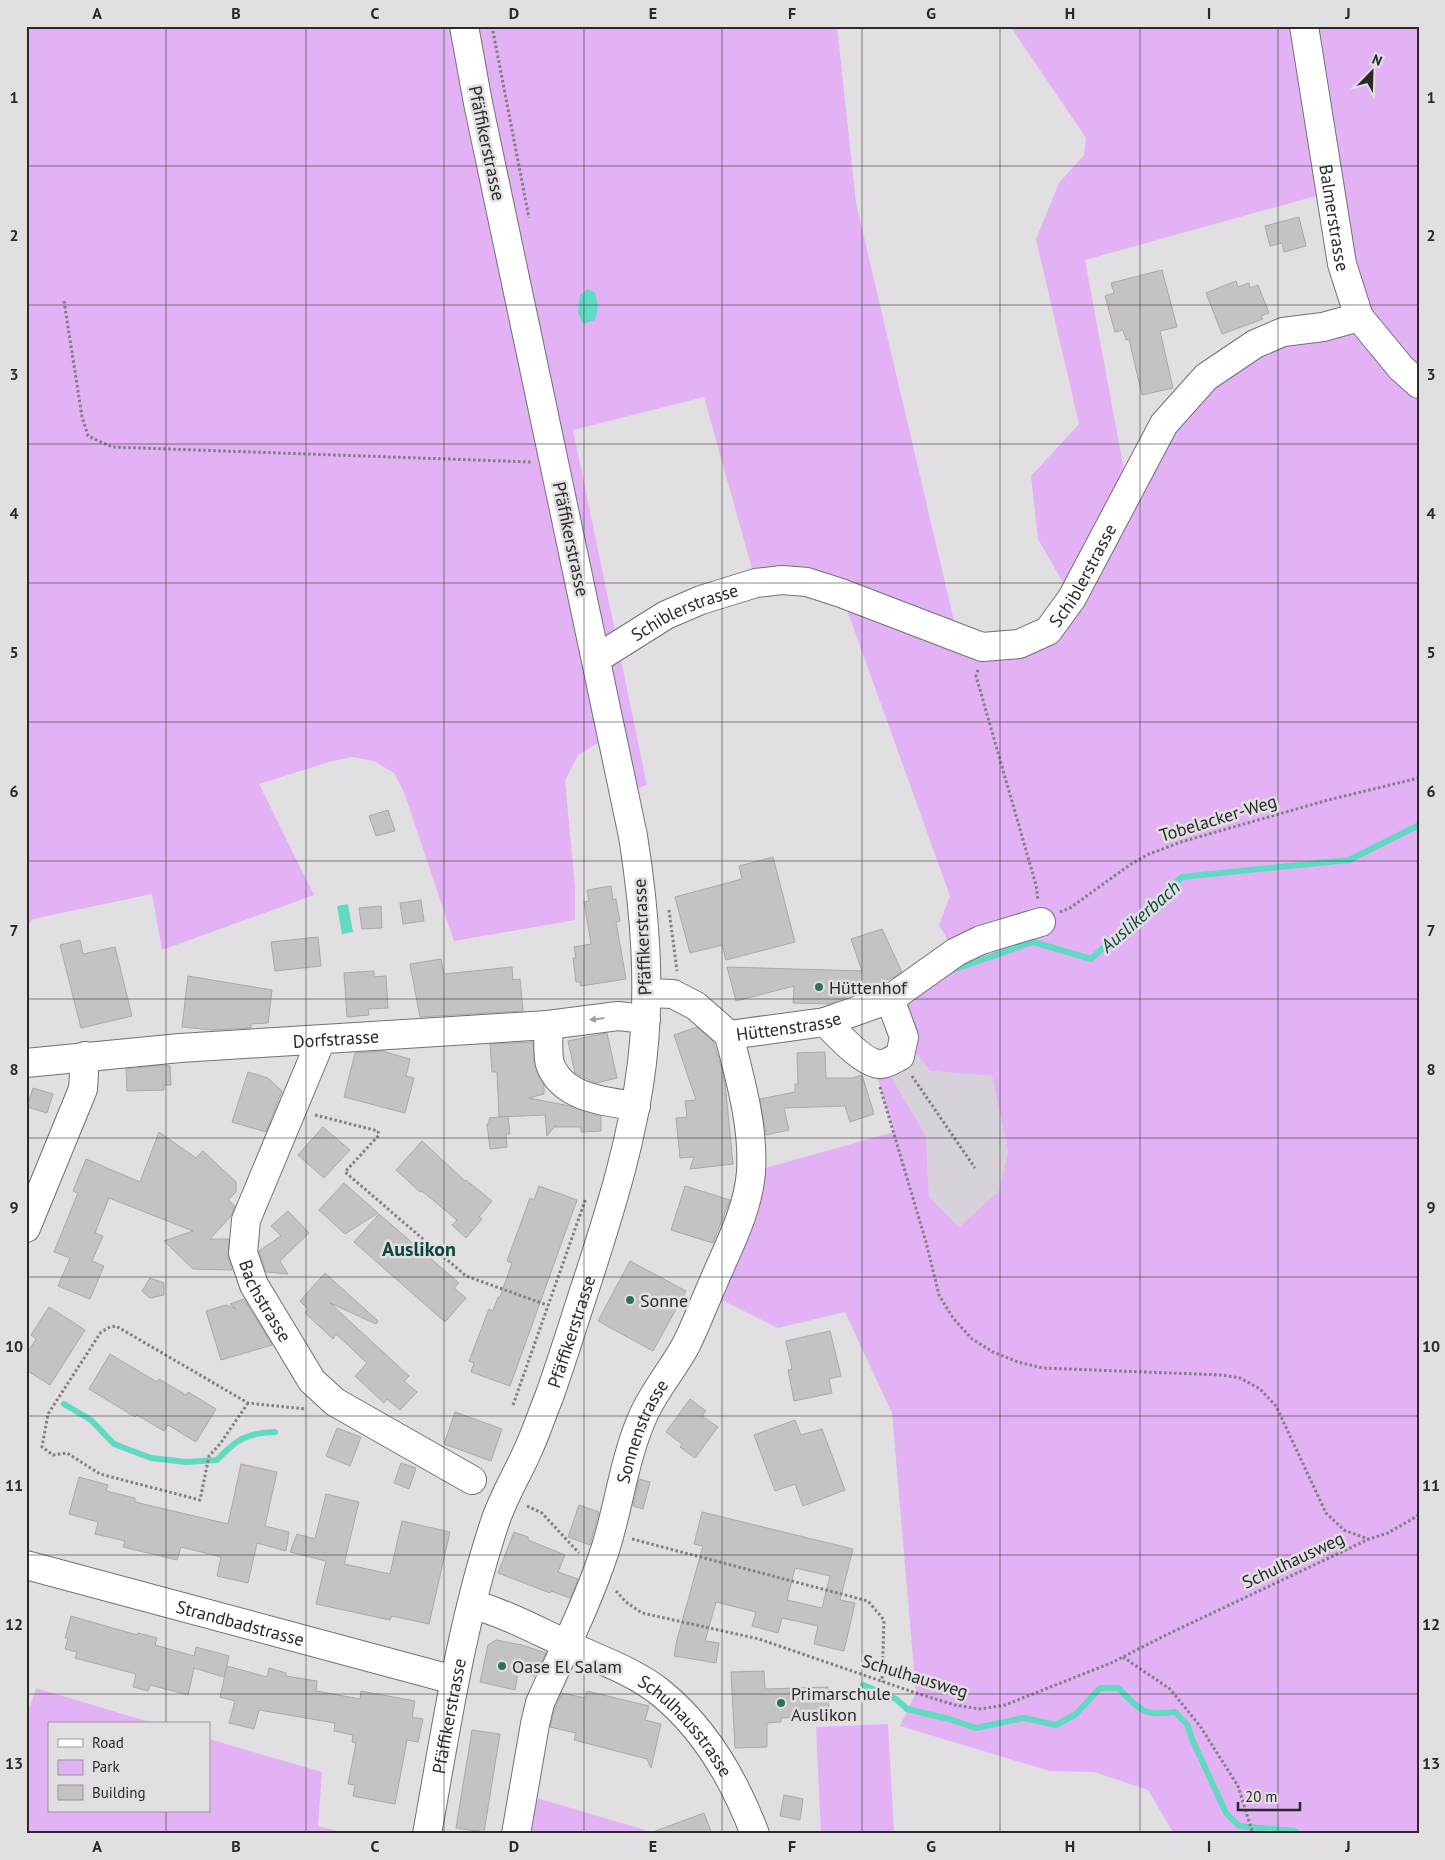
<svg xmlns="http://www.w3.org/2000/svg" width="1445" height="1860" font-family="'PT Sans',sans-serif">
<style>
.built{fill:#d7d1d9}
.green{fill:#e3b2f4;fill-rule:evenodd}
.water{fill:#60dac1}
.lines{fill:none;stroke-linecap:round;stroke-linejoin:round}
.stream{stroke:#60dac1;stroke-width:6}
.building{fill:#c4c2c5;stroke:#aaa8ab;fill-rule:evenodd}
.minor-casing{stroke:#727073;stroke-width:30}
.major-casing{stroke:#727073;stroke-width:30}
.path{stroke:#7f7e80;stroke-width:3;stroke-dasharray:2.5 2.5;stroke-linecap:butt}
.minor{stroke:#fff;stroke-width:28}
.major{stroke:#fff;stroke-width:28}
.oneway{fill:#9f9f9f}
.grid{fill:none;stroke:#2a292a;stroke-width:1;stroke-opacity:0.55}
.poi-dot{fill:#2d7163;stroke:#e1dfe2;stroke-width:2}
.labels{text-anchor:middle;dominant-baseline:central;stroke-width:5;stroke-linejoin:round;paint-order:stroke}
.street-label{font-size:18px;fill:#2a292a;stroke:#e1dfe2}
.poi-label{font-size:18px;fill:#2a292a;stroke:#e1dfe2;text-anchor:start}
.water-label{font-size:19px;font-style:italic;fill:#10473d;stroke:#e1dfe2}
.quarter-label{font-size:20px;font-weight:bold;fill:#0b453b;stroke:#e1dfe2}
.neatline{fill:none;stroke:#2a292a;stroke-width:2}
.grid-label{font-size:16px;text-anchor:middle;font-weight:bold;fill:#2a292a}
</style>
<rect width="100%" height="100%" fill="#e1dfe2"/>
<!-- built -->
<path class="built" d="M 904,1037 L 930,1071 L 992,1076 L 1008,1151 L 999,1191 L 960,1227 L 929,1197 L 926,1136 L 884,1065 Z"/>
<!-- green -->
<path class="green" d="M 26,26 L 837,26 L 856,203 L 958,638 L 1019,644 L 1072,598 L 1038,539 L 1031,476 L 1079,424 L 1036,239 L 1059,183 L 1084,155 L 1086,138 L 1010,26 L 1419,26 L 1419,1834 L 1174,1834 L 1148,1790 L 1094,1772 L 1050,1771 L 900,1726 L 916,1693 L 892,1413 L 845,1312 L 778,1328 L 708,1293 L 751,1172 L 894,1132 L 873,1064 L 884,1065 L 926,1136 L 929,1197 L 959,1227 L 999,1191 L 1008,1151 L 992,1076 L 930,1071 L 904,1037 L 890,999 L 955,952 L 939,925 L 950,896 L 841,593 L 756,583 L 704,397 L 573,430 L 647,785 L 624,794 L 611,735 L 578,755 L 565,781 L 575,886 L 575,920 L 454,941 L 404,792 L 394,773 L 374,761 L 352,757 L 329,762 L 259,784 L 314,895 L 162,950 L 152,894 L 33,919 L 26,927 ZM 1330,192 L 1359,317 L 1206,377 L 1128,492 L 1085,260 Z
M 36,1688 L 156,1724 L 49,1724 L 49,1811 L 209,1811 L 209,1739 L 322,1772 L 318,1826 L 349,1834 L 26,1834 L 26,1706 L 30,1707 Z
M 888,1724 L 894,1834 L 821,1834 L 816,1727 Z
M 523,1794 L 645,1830 L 647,1834 L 516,1834 Z"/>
<!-- water -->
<path class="water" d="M 588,289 L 595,293 L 598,307 L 595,320 L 583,324 L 578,312 L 580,295 Z
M 348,904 L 353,932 L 342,934 L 337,906 Z"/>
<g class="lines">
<!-- stream -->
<path class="stream" d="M 950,971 L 1033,942 L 1091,959 L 1182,877 L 1349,860 L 1419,825
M 64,1404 L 91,1420 L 114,1444 L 151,1458 L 186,1462 L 217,1460 C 236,1440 245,1433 275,1432
M 863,1685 L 896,1699 L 907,1709 L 949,1719 L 976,1728 L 1024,1718 L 1056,1725 L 1076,1714 L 1100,1688 L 1118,1688 C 1140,1709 1142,1717 1175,1712 L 1187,1724 L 1192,1739 L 1226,1813 L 1239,1826 L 1295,1831 L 1298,1834"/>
</g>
<!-- building -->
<path class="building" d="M 1299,217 L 1306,246 L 1284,252 L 1282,243 L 1270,246 L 1265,226 Z
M 1162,270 L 1177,327 L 1160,331 L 1173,388 L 1142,395 L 1129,339 L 1126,340 L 1123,330 L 1115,332 L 1105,296 L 1114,293 L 1111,283 Z
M 1236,281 L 1238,287 L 1249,283 L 1250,288 L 1258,285 L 1269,313 L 1261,316 L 1263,319 L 1222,334 L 1206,293 Z
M 388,810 L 395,831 L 376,836 L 369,816 Z
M 773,857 L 795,942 L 726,960 L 722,945 L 690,953 L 675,897 L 742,879 L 739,866 Z
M 611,886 L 613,900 L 616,899 L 620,921 L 616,922 L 626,979 L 581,986 L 580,982 L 576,982 L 573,958 L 576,958 L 574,947 L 591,944 L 584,902 L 589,901 L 587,890 Z
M 421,900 L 424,921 L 403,924 L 400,903 Z
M 381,906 L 382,928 L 362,929 L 359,908 Z
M 882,929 L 902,972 L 896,976 L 829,1004 L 793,1003 L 794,986 L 736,1001 L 727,967 L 862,971 L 851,939 Z
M 318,937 L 321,966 L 275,971 L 271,942 Z
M 80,940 L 83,954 L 115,947 L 132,1016 L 81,1028 L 60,945 Z
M 441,959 L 444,974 L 512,967 L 513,980 L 520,979 L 523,1011 L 420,1017 L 410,964 Z
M 374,971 L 374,977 L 386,976 L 388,1008 L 368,1009 L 369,1015 L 347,1017 L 344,973 Z
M 188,976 L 272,990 L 268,1023 L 251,1024 L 251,1028 L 212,1030 L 182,1027 Z
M 697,1027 L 713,1041 L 721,1066 L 725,1083 L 733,1164 L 690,1169 L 694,1157 L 680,1158 L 676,1118 L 687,1117 L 685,1101 L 696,1100 L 674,1035 Z
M 607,1033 L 617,1078 L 596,1083 L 575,1073 L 568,1041 Z
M 533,1042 L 534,1063 L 544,1085 L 544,1094 L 529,1098 L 570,1106 L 601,1116 L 601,1131 L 581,1132 L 581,1127 L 555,1127 L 556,1125 L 547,1136 L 545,1115 L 499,1117 L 497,1072 L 492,1072 L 490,1044 Z
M 382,1051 L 410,1059 L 406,1076 L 414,1078 L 405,1113 L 344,1097 L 355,1053 Z
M 825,1052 L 826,1078 L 852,1078 L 862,1075 L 874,1114 L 850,1122 L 845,1106 L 784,1108 L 789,1130 L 766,1135 L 760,1099 L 795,1092 L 795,1084 L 798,1084 L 797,1053 Z
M 163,1065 L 170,1066 L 171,1085 L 164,1085 L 164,1090 L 127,1091 L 126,1069 Z
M 248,1072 L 268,1078 L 282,1091 L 266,1132 L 232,1122 Z
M 33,1088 L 53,1094 L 47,1113 L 27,1107 Z
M 508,1116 L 510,1134 L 506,1134 L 507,1147 L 490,1149 L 487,1124 L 489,1124 L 489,1118 Z
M 323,1127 L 350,1150 L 324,1178 L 298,1155 Z
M 159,1132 L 196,1158 L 203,1151 L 236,1182 L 236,1192 L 228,1200 L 235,1206 L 231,1216 L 210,1239 L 229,1239 L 228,1258 L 232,1270 L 193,1269 L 164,1241 L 193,1231 L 109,1198 L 95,1233 L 103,1236 L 92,1261 L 104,1266 L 90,1299 L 58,1286 L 70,1258 L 54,1252 L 78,1193 L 73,1191 L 86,1159 L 140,1182 Z
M 422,1141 L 465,1181 L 466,1180 L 492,1201 L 479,1217 L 482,1219 L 466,1238 L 452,1225 L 457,1220 L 422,1191 L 420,1192 L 396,1170 Z
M 344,1183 L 378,1213 L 345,1234 L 319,1210 Z
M 539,1186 L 577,1200 L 510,1386 L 471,1372 L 474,1363 L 469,1361 L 489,1309 L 493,1311 L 498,1297 L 500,1297 L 512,1263 L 507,1261 L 530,1198 L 534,1200 Z
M 685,1186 L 730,1200 L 713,1243 L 671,1230 Z
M 288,1211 L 309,1233 L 280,1261 L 288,1274 L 266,1272 L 259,1251 L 281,1236 L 271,1226 Z
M 379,1214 L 459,1283 L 454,1288 L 466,1298 L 445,1322 L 354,1242 Z
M 630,1261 L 686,1291 L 653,1351 L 598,1321 Z
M 325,1273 L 378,1321 L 376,1324 L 330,1303 L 409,1376 L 404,1381 L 417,1392 L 400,1410 L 387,1399 L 384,1403 L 355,1376 L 367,1363 L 336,1334 L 333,1339 L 305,1313 L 308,1309 L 300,1301 Z
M 150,1278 L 164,1283 L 164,1295 L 150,1298 L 142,1291 Z
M 244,1299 L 272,1345 L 221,1360 L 206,1311 L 226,1305 L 236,1309 L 230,1304 Z
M 49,1307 L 85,1330 L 50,1385 L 26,1370 L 26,1354 L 36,1339 L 31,1335 Z
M 830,1331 L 841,1376 L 829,1379 L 832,1393 L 794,1401 L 788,1370 L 792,1369 L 786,1341 Z
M 110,1354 L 157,1382 L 159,1379 L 186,1395 L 188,1392 L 216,1409 L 196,1442 L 168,1425 L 164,1431 L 137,1415 L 135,1417 L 89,1389 Z
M 690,1399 L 706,1411 L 702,1416 L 718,1427 L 695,1458 L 680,1447 L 682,1444 L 666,1432 Z
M 455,1412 L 502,1429 L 491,1461 L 444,1444 Z
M 795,1420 L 801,1435 L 822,1429 L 845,1490 L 803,1506 L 795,1484 L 775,1491 L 754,1435 Z
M 337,1428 L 361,1437 L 350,1466 L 326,1456 Z
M 401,1463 L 416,1468 L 409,1489 L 394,1483 Z
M 241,1464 L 277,1472 L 265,1526 L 289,1532 L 286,1551 L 257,1543 L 248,1583 L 217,1576 L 221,1557 L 181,1547 L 177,1560 L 123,1547 L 125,1541 L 95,1534 L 98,1522 L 69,1514 L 79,1477 L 108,1485 L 106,1491 L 135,1498 L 135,1502 L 228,1524 Z
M 639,1479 L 650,1482 L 643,1509 L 633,1506 Z
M 326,1494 L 359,1502 L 344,1564 L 390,1574 L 402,1521 L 450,1532 L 429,1624 L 392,1616 L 390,1620 L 316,1604 L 326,1561 L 290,1552 L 297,1534 L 315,1539 Z
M 579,1505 L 599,1512 L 590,1545 L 568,1537 Z
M 702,1512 L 853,1549 L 840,1600 L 855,1603 L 844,1651 L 814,1644 L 818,1626 L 782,1618 L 778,1633 L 752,1626 L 756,1612 L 716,1602 L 705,1641 L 719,1643 L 716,1663 L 674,1656 L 677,1640 L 703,1546 L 694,1544 ZM 795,1568 L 830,1576 L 822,1608 L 787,1600 Z
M 514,1532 L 528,1537 L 528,1540 L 565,1555 L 558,1572 L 578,1579 L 570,1598 L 551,1591 L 550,1593 L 498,1573 Z
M 71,1616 L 137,1635 L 138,1633 L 157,1638 L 155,1645 L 194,1656 L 196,1647 L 229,1656 L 224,1677 L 194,1668 L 188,1695 L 150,1685 L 148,1691 L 133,1687 L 136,1674 L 75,1658 L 77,1652 L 65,1649 L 68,1638 L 65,1638 Z
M 496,1640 L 522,1645 L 546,1653 L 535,1676 L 518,1672 L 515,1690 L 480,1682 L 488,1645 Z
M 227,1666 L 267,1677 L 269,1668 L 286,1673 L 286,1676 L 317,1681 L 316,1691 L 360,1699 L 361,1691 L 415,1701 L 412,1717 L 423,1719 L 418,1742 L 407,1740 L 395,1804 L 353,1796 L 355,1785 L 348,1784 L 356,1743 L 352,1742 L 353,1735 L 334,1731 L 335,1723 L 259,1710 L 254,1729 L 229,1723 L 235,1701 L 220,1697 Z
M 764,1671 L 765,1689 L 828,1687 L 829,1716 L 781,1718 L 781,1722 L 767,1723 L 767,1747 L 735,1748 L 731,1672 Z
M 587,1691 L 649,1706 L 645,1720 L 661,1724 L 651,1768 L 647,1759 L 574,1740 L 576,1733 L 550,1727 L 555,1708 L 562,1693 L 585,1698 Z
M 472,1730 L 500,1734 L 484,1832 L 456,1828 Z
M 784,1795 L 803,1799 L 800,1820 L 780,1816 Z
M 704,1813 L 712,1834 L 653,1834 L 653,1832 Z"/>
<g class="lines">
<defs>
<g id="minor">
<path id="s1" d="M 1304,26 L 1342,264 L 1359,317 L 1401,368 L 1419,384"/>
<path id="s2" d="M 596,659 L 666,615 L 701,600 L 756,583 L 782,580 L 807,582 L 841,593 L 982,647 L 1019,644 L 1048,631 L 1072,598 L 1164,424 L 1206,377 L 1255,344 L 1283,332 L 1323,327 L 1359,317"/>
<path id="s3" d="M 647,993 L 673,994 L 696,1006 L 729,1035 L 825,1022 L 890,999 L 956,952 L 981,940 L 1041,922"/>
<path d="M 825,1022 C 837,1034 865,1065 881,1064 C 887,1064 894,1059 900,1056 L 904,1037 L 890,999"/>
<path d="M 548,1025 C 549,1035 547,1054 550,1064 C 562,1098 606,1102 636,1106"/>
<path id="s4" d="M 321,1040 L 246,1220 L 243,1253 L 254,1285 L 312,1381 L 335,1402 L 472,1480"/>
<path id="s5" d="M 26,1063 L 180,1048 L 548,1025 L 618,1016 L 646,1019"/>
<path d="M 26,1228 L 83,1089 L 85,1056"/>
<path id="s6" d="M 26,1565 L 454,1680"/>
<path id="s7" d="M 472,1604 C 506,1614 534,1629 566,1644 C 597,1659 634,1671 661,1693 C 705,1729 735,1781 755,1834"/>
<path id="s8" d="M 516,1834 L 535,1724 L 540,1703 C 562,1654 588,1602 605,1550 C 619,1506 624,1459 643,1416 C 654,1391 673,1369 686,1345 C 696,1325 704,1303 713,1283 C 728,1247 748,1211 751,1172 C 754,1126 740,1079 729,1035"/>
</g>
<g id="major">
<path id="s9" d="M 427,1834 C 446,1730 461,1625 494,1525 C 502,1499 517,1475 528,1450 C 536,1433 542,1414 549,1397 C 563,1358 575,1318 588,1279 C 611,1208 633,1138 642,1063 C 651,987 645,912 633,836 L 478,103 L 464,26"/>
</g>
</defs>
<!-- minor casing -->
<use href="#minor" class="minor-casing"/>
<!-- major casing -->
<use href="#major" class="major-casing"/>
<!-- path -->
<path class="path" d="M 492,26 L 529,218
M 64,301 L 82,417 L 88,436 L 112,447 L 531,462
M 978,670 L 976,676 L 1036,885 L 1038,900
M 669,910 L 677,971
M 1060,912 L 1070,908 L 1131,864 L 1149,854 L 1181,842 L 1328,800 L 1419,778
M 912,1076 L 975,1168
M 880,1087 L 926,1242 L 939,1295 L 953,1318 L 972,1339 L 993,1352 L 1018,1362 L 1043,1368 L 1222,1375 L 1240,1378 L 1260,1389 L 1276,1406 L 1326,1513 L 1344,1530 L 1368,1539
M 315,1115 L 378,1131 L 379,1135 L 345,1172 L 466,1276 L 547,1305
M 248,1403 L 220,1444 L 209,1456 L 200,1500 L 100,1474 L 67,1453 L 53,1455 L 42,1447 L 48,1414 L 101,1332 L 110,1327 L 116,1326 L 248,1403 L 306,1409
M 513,1405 L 586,1198
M 527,1506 L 542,1513 L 579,1553
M 632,1539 L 868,1601 L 884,1620 L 882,1682
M 616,1591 L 626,1602 L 642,1613 L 759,1639 L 916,1693 L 955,1705 L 980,1709 L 1005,1705 L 1111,1663 L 1168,1634 L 1369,1539 L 1388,1533 L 1419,1515
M 1123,1657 L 1170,1689 L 1200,1726 L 1238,1786 L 1253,1834"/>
<!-- minor -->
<use href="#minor" class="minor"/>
<!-- major -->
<use href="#major" class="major"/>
</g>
<!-- one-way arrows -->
<defs><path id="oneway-solid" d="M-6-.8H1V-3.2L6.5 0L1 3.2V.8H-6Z" transform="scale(1.25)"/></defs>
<use class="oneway" href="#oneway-solid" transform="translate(597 1019) rotate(173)"/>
<!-- grid -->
<path class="grid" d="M 166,26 L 166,1724M 306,26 L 306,1834M 444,26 L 444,1834M 584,26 L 584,1834M 722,26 L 722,1834M 862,26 L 862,1834M 1000,26 L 1000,1834M 1140,26 L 1140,1834M 1278,26 L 1278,1834M 26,166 L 1419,166M 26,305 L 1419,305M 26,444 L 1419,444M 26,583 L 1419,583M 26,722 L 1419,722M 26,861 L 1419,861M 26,999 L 1419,999M 26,1138 L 1419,1138M 26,1277 L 1419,1277M 26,1416 L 1419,1416M 26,1555 L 1419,1555M 26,1694 L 1419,1694M 166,1811 L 166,1834"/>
<!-- markers -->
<g class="poi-dot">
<circle cx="819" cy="987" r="5"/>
<circle cx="630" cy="1300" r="5"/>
<circle cx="502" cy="1666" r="5"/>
<circle cx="781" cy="1703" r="5"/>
</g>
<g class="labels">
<!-- street labels -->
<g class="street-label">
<text transform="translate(487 143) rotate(78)">Pfäffikerstrasse</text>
<text stroke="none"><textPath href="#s1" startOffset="194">Balmerstrasse</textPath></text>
<text transform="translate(571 539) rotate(78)">Pfäffikerstrasse</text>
<text stroke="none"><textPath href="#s2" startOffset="551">Schiblerstrasse</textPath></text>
<text stroke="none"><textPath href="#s2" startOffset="101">Schiblerstrasse</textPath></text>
<text transform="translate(1218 818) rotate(-17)">Tobelacker-Weg</text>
<text transform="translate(642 937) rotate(-93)">Pfäffikerstrasse</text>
<text stroke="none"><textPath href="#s3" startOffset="156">Hüttenstrasse</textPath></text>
<text stroke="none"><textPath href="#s5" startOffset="311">Dorfstrasse</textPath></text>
<text stroke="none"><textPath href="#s4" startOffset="281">Bachstrasse</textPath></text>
<text stroke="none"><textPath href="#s9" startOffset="525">Pfäffikerstrasse</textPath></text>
<text stroke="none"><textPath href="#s8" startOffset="424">Sonnenstrasse</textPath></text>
<text transform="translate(1293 1560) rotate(-25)">Schulhausweg</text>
<text stroke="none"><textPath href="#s6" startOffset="222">Strandbadstrasse</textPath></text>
<text transform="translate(915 1676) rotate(17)">Schulhausweg</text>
<text stroke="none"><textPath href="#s9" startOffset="120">Pfäffikerstrasse</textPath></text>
<text stroke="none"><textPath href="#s7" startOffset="250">Schulhausstrasse</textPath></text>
</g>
<!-- poi labels -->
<g class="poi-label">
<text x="829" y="987">Hüttenhof</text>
<text x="640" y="1300">Sonne</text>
<text x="512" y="1666">Oase El Salam</text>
<text x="791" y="1693">Primarschule<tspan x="791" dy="21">Auslikon</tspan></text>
</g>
<!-- water labels -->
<g class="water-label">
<text transform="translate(1140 916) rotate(-41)">Auslikerbach</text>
</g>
<!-- quarter labels -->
<g class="quarter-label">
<text x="419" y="1249">Auslikon</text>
</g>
</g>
<!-- border -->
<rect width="1445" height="1860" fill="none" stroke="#e1dfe2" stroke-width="55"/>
<!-- legend -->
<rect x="48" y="1722" width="162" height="90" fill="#e1dfe2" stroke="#989698"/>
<rect x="58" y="1739" width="25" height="8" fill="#ffffff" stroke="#989698"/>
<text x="92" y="1748" font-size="15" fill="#2a292a">Road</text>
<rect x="58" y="1760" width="25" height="15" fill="#e3b2f4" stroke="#989698"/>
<text x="92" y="1772" font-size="15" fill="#2a292a">Park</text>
<rect x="58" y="1785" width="25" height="15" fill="#c4c2c5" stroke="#989698"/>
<text x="92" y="1798" font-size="15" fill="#2a292a">Building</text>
<!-- north arrow -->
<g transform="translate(1372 72) rotate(23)" stroke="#e1dfe2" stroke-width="4" paint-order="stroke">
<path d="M0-4L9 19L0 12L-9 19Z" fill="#2a292a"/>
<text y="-8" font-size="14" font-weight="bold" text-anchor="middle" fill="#2a292a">N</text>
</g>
<!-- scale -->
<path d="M1238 1802v8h62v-8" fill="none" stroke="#2a292a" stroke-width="2.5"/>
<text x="1245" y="1802" font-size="15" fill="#2a292a" stroke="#e1dfe2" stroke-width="4" paint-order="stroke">20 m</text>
<rect x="28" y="28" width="1390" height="1804" class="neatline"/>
<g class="grid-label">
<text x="97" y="19">A</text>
<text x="236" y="19">B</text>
<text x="375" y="19">C</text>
<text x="514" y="19">D</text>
<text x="653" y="19">E</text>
<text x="792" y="19">F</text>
<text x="931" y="19">G</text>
<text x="1070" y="19">H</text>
<text x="1209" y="19">I</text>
<text x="1348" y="19">J</text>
<text x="14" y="103">1</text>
<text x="1431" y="103">1</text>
<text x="14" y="241">2</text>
<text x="1431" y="241">2</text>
<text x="14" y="380">3</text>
<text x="1431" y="380">3</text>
<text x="14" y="519">4</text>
<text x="1431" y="519">4</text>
<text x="14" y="658">5</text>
<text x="1431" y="658">5</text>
<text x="14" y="797">6</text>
<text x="1431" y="797">6</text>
<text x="14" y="936">7</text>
<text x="1431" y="936">7</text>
<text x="14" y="1075">8</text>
<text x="1431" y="1075">8</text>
<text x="14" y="1213">9</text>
<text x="1431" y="1213">9</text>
<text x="14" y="1352">10</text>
<text x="1431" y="1352">10</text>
<text x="14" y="1491">11</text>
<text x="1431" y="1491">11</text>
<text x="14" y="1630">12</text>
<text x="1431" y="1630">12</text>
<text x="14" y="1769">13</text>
<text x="1431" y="1769">13</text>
<text x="97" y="1852">A</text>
<text x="236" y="1852">B</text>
<text x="375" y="1852">C</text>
<text x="514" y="1852">D</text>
<text x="653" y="1852">E</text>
<text x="792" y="1852">F</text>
<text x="931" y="1852">G</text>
<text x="1070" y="1852">H</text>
<text x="1209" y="1852">I</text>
<text x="1348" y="1852">J</text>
</g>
</svg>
